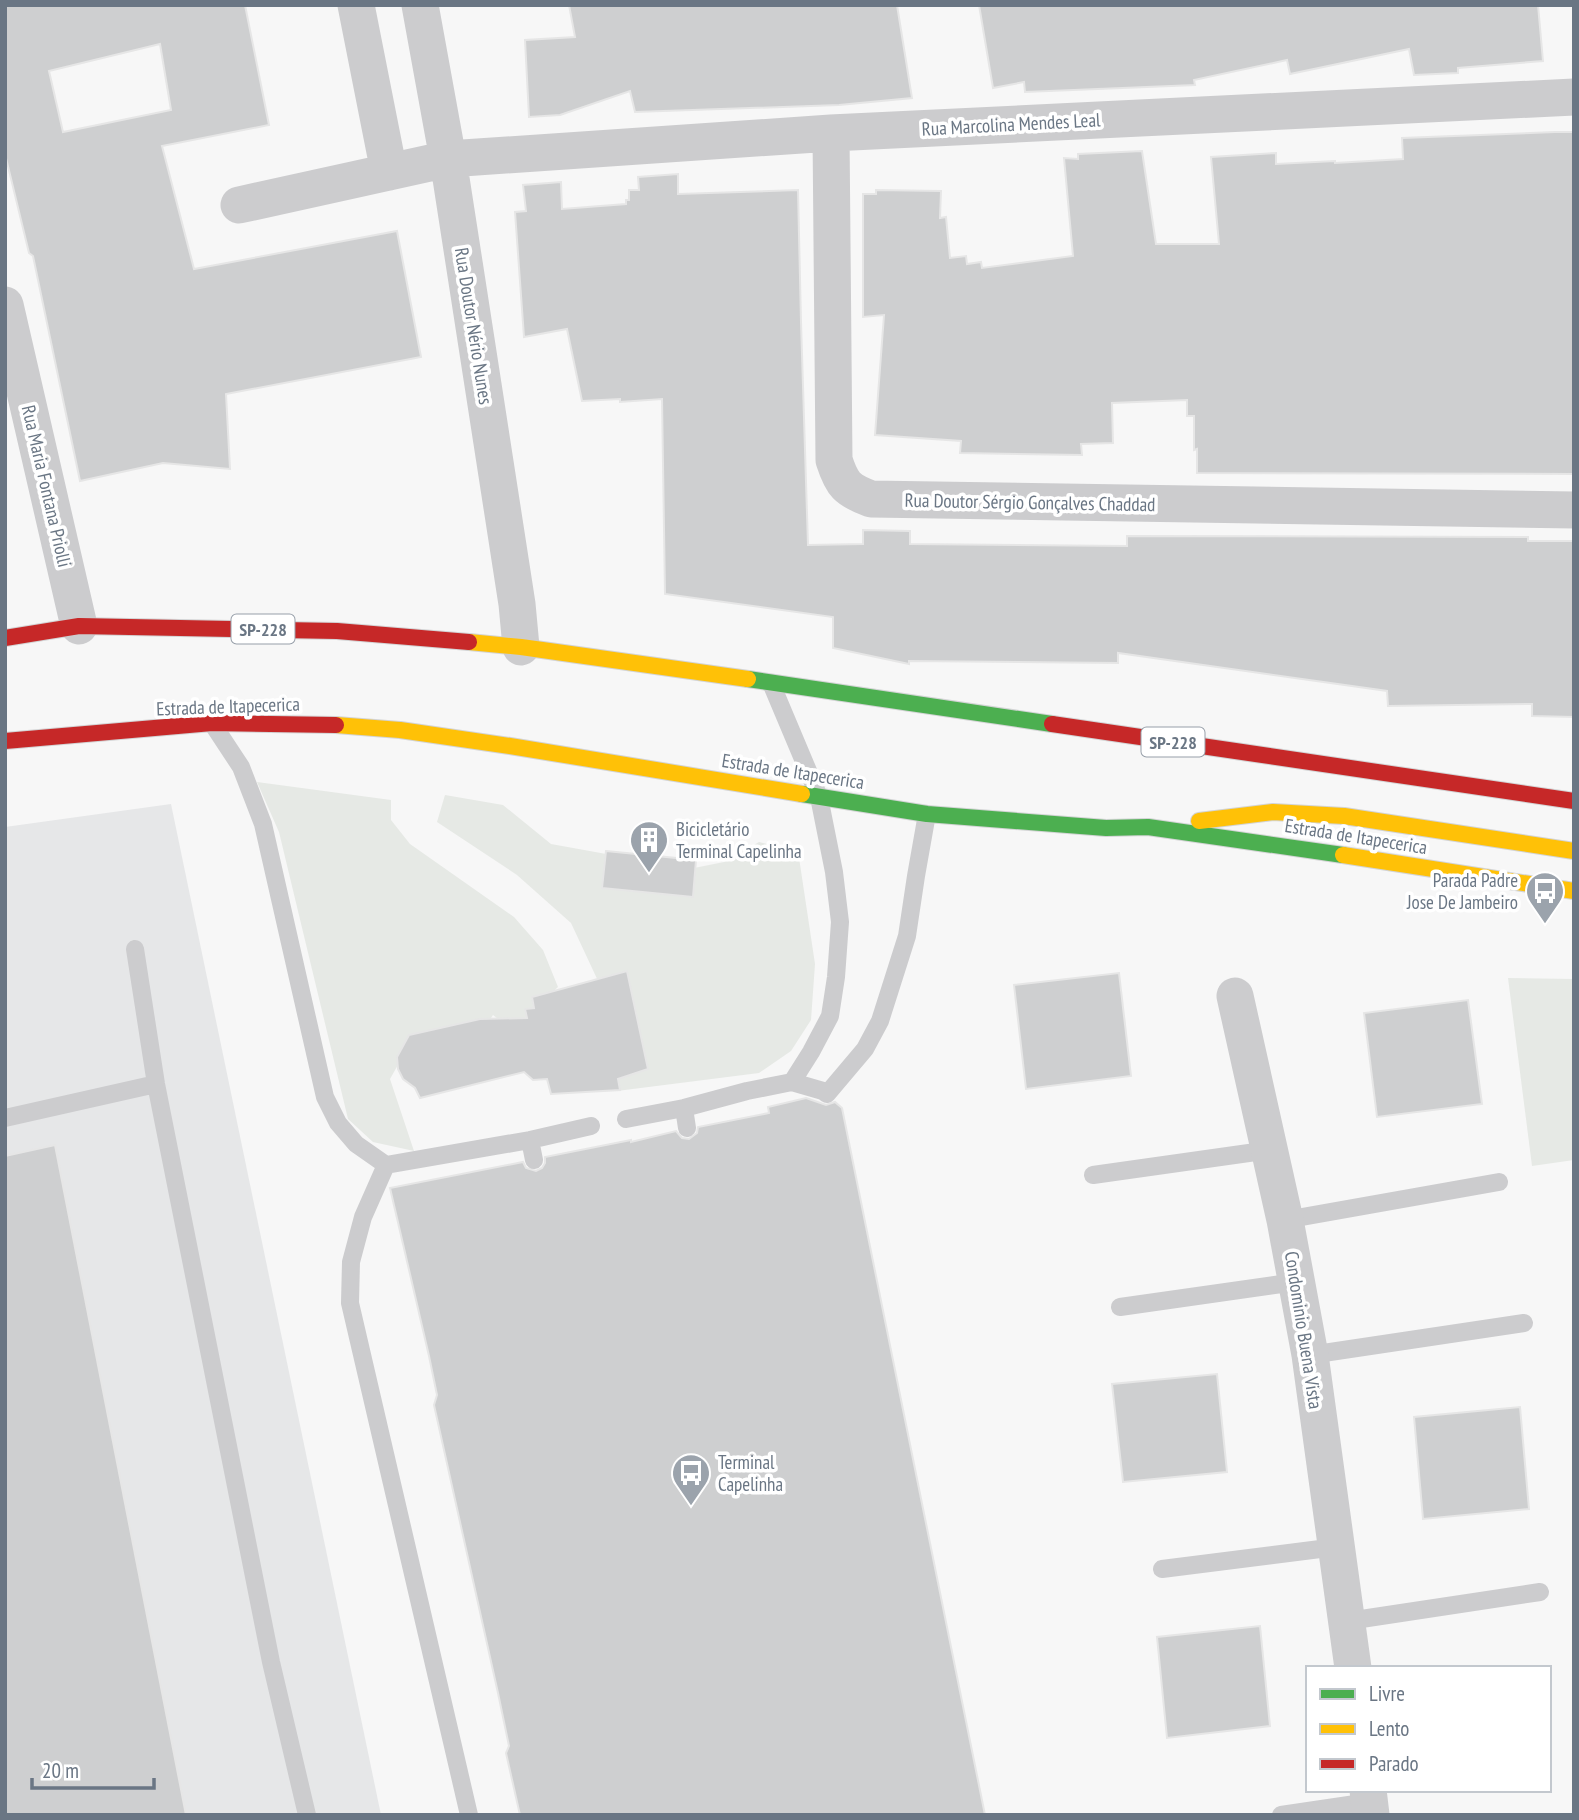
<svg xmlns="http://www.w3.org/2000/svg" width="1579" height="1820" font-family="'PT Sans Narrow',sans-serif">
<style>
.built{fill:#e6e7e8}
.green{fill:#e6e9e5}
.building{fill:#cecfd0;stroke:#e6e6e6;stroke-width:2;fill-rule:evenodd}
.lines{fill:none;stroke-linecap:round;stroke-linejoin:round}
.fast-casing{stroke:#d3d4d5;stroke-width:18}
.slow-casing{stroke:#d3d4d5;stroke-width:18}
.jam-casing{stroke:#d3d4d5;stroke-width:18}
.lane{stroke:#ccccce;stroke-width:18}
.street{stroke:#ccccce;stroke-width:37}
.fast{stroke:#4caf50;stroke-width:16}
.slow{stroke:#ffc107;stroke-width:16}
.jam{stroke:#c62828;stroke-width:16}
.labels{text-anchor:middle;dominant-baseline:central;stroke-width:7;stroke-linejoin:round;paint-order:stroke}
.shield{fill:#fff;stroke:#979fa9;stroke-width:2}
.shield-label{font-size:18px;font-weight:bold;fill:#6a7684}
.street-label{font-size:19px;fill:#6a7684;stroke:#fff}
.poi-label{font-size:19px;fill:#6a7684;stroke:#fff;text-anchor:start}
</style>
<rect width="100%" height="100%" fill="#f7f7f7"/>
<!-- built -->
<path class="built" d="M 171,804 L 381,1815 L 5,1815 L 5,827 Z"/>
<!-- green -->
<path class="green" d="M 257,782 L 391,800 L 391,820 L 410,844 L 514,917 L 543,950 L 558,987 L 512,1030 L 493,1015 L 477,1040 L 404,1054 L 390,1079 L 414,1151 L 373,1142 L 348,1119 L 279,832 Z
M 445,795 L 503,805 L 551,844 L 689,869 L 724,862 L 759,842 L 798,851 L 815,964 L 811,1020 L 791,1051 L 759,1073 L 617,1091 L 599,983 L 571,923 L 517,875 L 437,822 Z
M 1508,978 L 1574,979 L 1574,1160 L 1532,1166 Z"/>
<!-- building -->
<path class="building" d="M 5,5 L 245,5 L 269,125 L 162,146 L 194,269 L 397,231 L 421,357 L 226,394 L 230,469 L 163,463 L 80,481 L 33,256 L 29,253 L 5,154 ZM 160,44 L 171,110 L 63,132 L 49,71 Z
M 569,5 L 897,5 L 912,98 L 839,105 L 635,112 L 630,91 L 560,115 L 529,117 L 525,40 L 575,37 Z
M 979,5 L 1538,5 L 1543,61 L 1458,68 L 1458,73 L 1414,75 L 1409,49 L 1290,74 L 1287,60 L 1194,80 L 1195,85 L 1025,92 L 1024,82 L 993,88 Z
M 1555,132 L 1574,132 L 1574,474 L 1197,473 L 1197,449 L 1194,450 L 1194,416 L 1187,416 L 1187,400 L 1112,403 L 1113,443 L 1081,444 L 1082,455 L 960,453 L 961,441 L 875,435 L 884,315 L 863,317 L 863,194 L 876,194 L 876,190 L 941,191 L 940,218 L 946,217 L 950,258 L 966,256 L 967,264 L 981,262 L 982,268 L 1073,256 L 1064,158 L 1078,159 L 1078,154 L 1142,151 L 1156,244 L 1219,244 L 1211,157 L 1276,153 L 1276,164 L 1335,161 L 1335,163 L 1403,159 L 1402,138 Z
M 678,174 L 678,194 L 798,190 L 801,322 L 808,545 L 863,544 L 863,530 L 910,531 L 910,544 L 1127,546 L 1127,536 L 1528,537 L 1528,541 L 1574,541 L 1574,717 L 1532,716 L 1532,704 L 1388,706 L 1387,691 L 1118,653 L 1118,663 L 909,661 L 909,664 L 833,648 L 833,617 L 665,594 L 662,399 L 620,402 L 620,399 L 582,401 L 567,329 L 524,337 L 515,212 L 526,211 L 523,185 L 561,182 L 562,209 L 626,204 L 626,200 L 629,200 L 629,190 L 639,190 L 638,177 Z
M 606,851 L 696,860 L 693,897 L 602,888 Z
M 627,971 L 648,1069 L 618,1079 L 620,1090 L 551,1094 L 547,1079 L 533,1080 L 524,1072 L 420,1098 L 415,1088 L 403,1079 L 398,1069 L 397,1057 L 409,1035 L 480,1019 L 527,1018 L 525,1009 L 534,1008 L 532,997 Z
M 1119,973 L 1131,1076 L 1026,1089 L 1014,985 Z
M 1468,1000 L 1482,1104 L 1377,1117 L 1364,1013 Z
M 806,1098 L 826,1105 L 835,1102 L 842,1108 L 985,1815 L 520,1815 L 506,1753 L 509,1746 L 498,1693 L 434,1405 L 437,1395 L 429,1356 L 390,1188 L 523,1162 L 526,1168 L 536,1171 L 542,1168 L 545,1163 L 545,1157 L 631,1140 L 631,1142 L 676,1131 L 682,1138 L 689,1139 L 697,1133 L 698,1127 L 769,1113 L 768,1107 Z
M 55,1145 L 186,1815 L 5,1815 L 5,1156 Z
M 1217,1374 L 1227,1472 L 1123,1482 L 1112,1384 Z
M 1520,1407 L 1529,1509 L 1423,1519 L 1414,1417 Z
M 1260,1626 L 1270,1726 L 1167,1738 L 1157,1637 Z"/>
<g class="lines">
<defs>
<path id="fast" d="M 748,679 L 1052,724
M 802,794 L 927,814 L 1106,828 L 1148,827 L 1343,855"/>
<path id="slow" d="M 469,642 L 521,647 L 748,679
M 336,725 L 400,730 L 510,746 L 802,794
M 1199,821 L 1273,812 L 1344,816 L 1574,851
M 1343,855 L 1574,891"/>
<path id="jam" d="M 5,638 L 79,626 L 337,631 L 469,642
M 1052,724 L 1574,801
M 5,741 L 212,723 L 336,725"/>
</defs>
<!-- fast casing -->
<use href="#fast" class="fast-casing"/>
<!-- slow casing -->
<use href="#slow" class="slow-casing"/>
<!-- jam casing -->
<use href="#jam" class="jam-casing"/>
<!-- lane -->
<path class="lane" d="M 771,683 L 819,797 L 834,872 L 840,922 L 836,977 L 830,1016 L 811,1052 L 792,1082
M 212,723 L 241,767 L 263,824 L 325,1097 L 338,1123 L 356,1144 L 386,1165 L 530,1140 L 591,1126
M 135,949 L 156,1084 L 271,1662 L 307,1815
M 684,1108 L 687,1128
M 5,1118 L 156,1084
M 626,1119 L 684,1108 L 747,1091 L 792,1082 L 823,1091 L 827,1094 L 865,1049 L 880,1021 L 907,936 L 916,876 L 927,814
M 530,1140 L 534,1160
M 386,1165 L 363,1217 L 351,1262 L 350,1303 L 469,1815
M 1093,1175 L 1270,1150
M 1285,1220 L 1499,1182
M 1120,1307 L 1296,1282
M 1310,1355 L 1524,1323
M 1162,1569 L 1336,1547
M 1348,1621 L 1540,1592
M 1281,1815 L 1369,1802"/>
<!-- street -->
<path class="street" d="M 356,5 L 389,172
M 420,5 L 448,159 L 517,604 L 521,647
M 831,133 L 834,460 C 842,485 847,490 871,499 L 1574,510
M 239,205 L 448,159 L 831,133 L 1574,97
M 5,305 L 79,626
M 1235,996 L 1285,1220 L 1310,1355 L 1353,1668
M 1368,1790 L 1371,1815"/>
<!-- fast -->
<use href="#fast" class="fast"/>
<!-- slow -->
<use href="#slow" class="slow"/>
<!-- jam -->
<use href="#jam" class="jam"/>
</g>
<!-- icons -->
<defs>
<symbol id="building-pin" viewBox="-11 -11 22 30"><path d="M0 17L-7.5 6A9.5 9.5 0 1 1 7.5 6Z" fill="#9ba3ac" stroke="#fff"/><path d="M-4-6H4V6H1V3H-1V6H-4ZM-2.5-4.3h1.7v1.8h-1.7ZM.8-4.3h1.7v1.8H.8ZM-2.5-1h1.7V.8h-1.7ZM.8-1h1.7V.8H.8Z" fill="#fff"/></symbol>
<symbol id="bus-pin" viewBox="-11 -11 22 30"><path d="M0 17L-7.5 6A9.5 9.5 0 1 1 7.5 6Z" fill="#9ba3ac" stroke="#fff"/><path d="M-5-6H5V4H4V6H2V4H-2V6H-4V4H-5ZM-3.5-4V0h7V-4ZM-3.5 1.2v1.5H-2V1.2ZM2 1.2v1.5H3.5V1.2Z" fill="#fff"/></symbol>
</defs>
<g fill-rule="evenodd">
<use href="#building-pin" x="627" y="818" width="44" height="60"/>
<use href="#bus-pin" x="1523" y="869" width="44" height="60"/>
<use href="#bus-pin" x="669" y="1451" width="44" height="60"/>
</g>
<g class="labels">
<!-- shield labels -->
<g class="shield">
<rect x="231.5" y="614.5" width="63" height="29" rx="5"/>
<rect x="1141.5" y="727.5" width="63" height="29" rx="5"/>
</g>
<g class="shield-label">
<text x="263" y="629">SP-228</text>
<text x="1173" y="742">SP-228</text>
</g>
<!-- street labels -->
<g class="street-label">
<text transform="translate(1011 124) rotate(-3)">Rua Marcolina Mendes Leal</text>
<text transform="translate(474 326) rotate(81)">Rua Doutor Nério Nunes</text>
<text transform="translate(47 486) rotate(77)">Rua Maria Fontana Priolli</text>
<text transform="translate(1030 502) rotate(1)">Rua Doutor Sérgio Gonçalves Chaddad</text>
<text transform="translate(228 706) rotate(-2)">Estrada de Itapecerica</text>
<text transform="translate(793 771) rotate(9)">Estrada de Itapecerica</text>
<text transform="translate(1356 836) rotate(9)">Estrada de Itapecerica</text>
<text transform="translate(1304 1330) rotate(81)">Condominio Buena Vista</text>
</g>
<!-- poi labels -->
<g class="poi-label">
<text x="676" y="829">Bicicletário<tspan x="676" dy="22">Terminal Capelinha</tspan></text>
<text x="1518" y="880" text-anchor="end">Parada Padre<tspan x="1518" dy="22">Jose De Jambeiro</tspan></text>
<text x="718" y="1462">Terminal<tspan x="718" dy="22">Capelinha</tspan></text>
</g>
</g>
<!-- border -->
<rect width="1579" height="1820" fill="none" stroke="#6a7684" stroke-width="14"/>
<!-- legend -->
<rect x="1306" y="1666" width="245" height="126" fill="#ffffff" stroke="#c3c8ce" stroke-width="2"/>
<rect x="1320" y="1689" width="35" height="10" fill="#4caf50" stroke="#c3c8ce" stroke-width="2"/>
<text x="1369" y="1701" font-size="21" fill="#6a7684">Livre</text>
<rect x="1320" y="1724" width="35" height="10" fill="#ffc107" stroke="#c3c8ce" stroke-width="2"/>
<text x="1369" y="1736" font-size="21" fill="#6a7684">Lento</text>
<rect x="1320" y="1759" width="35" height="10" fill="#c62828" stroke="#c3c8ce" stroke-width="2"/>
<text x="1369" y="1771" font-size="21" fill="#6a7684">Parado</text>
<!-- scale -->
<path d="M32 1778v10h122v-10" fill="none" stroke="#6a7684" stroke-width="3.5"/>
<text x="42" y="1778" font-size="21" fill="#6a7684" stroke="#ffffff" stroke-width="5" paint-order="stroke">20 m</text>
</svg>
